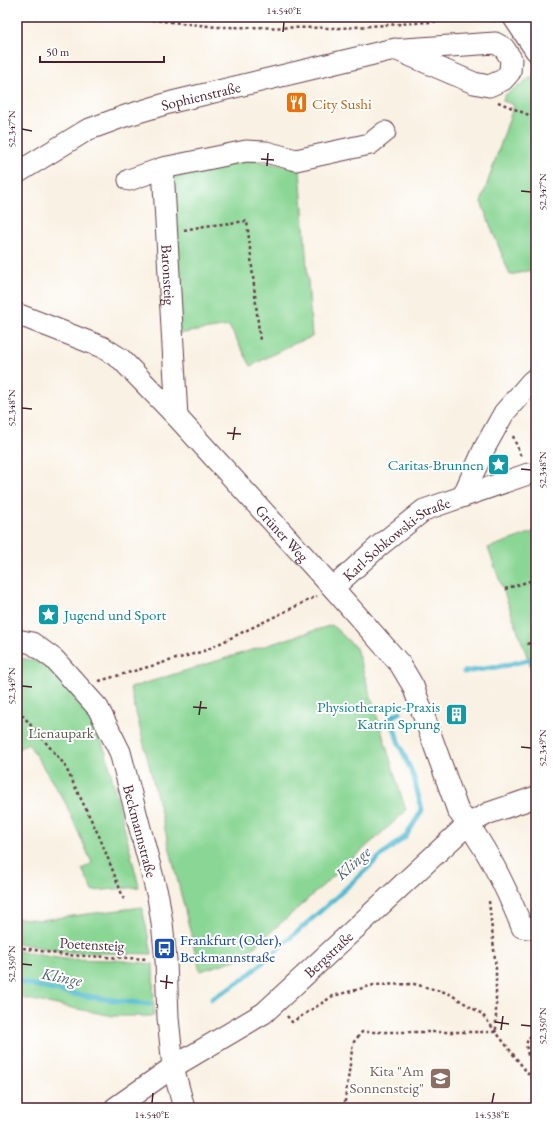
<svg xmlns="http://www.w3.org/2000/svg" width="553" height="1125" font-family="'EB Garamond',serif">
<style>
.green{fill:#8ad694;stroke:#6a7a60}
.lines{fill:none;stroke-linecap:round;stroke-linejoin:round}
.stream{stroke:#53bbd1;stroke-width:5}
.minor-casing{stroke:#643e47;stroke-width:23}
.major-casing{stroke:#643e47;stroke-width:24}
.path{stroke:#643e47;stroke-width:2.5;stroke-dasharray:3 3;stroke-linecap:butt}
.minor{stroke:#fff;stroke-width:21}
.major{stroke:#fff;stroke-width:22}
.ticks{fill:none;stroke:#4a1f2b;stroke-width:1.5}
.labels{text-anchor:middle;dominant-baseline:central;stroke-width:4;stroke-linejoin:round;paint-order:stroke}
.street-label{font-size:15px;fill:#4a1f2b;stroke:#fff}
.food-label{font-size:15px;fill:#c56008;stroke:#fff;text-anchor:start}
.culture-label{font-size:15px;fill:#0d838f;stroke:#fff;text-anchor:end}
.park-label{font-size:15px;fill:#5d564a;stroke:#fff}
.transit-label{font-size:15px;fill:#164399;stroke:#fff;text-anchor:start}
.education-label{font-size:15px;fill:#785e54;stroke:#fff;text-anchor:end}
.water-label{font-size:16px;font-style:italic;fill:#4e5d6d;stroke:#fff}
.neatline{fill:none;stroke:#4a1f2b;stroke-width:1.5}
.ticks-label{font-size:10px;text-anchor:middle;fill:#4a1f2b}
</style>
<rect width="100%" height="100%" fill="#fff"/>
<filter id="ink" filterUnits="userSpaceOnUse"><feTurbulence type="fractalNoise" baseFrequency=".025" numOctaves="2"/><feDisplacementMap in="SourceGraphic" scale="8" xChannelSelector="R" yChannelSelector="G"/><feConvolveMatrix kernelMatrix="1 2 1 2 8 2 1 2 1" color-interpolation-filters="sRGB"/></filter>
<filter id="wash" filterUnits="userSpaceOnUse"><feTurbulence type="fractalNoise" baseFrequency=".012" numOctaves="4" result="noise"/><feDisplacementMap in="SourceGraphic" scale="16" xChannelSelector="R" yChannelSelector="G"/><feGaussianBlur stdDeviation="0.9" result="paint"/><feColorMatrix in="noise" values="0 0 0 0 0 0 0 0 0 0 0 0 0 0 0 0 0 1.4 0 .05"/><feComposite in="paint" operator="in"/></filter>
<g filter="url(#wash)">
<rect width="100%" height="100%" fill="#f9f1e3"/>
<!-- green -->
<path class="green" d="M 536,76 L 536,269 L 510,275 L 481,202 L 514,105 L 503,101 L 504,96 L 531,77 Z
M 253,160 L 300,169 L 312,337 L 291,345 L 251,366 L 229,326 L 176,334 L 168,173 Z
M 536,531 L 536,681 L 488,548 Z
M 332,625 L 356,648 L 406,811 L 242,958 L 210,968 L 200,971 L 130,688 Z
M 17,657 L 50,665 L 90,712 L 106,753 L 139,887 L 93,891 L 82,869 L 92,863 L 65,802 L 28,743 L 17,750 Z
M 142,907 L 152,954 L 65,952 L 17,943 L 17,918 L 41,920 Z
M 17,951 L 64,959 L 114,960 L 153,964 L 154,1016 L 113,1016 L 17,997 Z"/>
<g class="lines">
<!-- stream -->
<path class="stream" d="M 464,672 L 503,666 L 536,658
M 17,981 C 60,993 105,1000 150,1004
M 212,999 L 245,978 L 332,901 L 383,854 L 406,836 L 422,810 L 413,775 L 398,741 L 391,717 L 400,712"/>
</g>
</g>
<g filter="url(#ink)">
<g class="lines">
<defs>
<g id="minor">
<path d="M 163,168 L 246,151 L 266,152 L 296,160 L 370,144 L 385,132"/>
<path id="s1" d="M 17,173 L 87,130 L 125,116 L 172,102 L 390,50 L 495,43 L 504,48 L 511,59 L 510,72 L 503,80 L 489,86 L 474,83 L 395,49"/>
<path id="s2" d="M 129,180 L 163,168 L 177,417"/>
<path id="s3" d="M 17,314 L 102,347 L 121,359 L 177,417 L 333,588 L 400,664 L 413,686 L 458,811 C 485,844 506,887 522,927 L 536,929"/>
<path d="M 463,496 L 485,447 L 504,413 L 531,382 L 536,378"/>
<path id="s4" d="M 333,588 L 379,546 L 424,510 L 528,474"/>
<path id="s5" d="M 17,640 L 32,643 L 54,659 L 98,708 L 120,752 L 158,897 L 162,923 L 166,960 L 168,1018 L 173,1067 L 184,1108"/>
<path id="s6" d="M 115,1108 L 173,1067 L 264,1013 L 468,824 L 489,813 L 536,797"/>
</g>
<path id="major" d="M 514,17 L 536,50"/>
</defs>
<!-- minor casing -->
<use href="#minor" class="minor-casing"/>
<!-- major casing -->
<use href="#major" class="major-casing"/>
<!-- path -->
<path class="path" d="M 62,17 L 134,18 L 217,27 L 341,28 L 459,20 L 484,19 L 497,21
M 498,102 L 536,118
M 184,230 L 205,226 L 247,221 L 260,341
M 513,436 L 521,457
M 505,589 L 536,579
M 527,644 L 536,641
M 99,681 L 204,651 L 317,596
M 17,711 L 24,717 L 64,764 L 100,838 L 125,902
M 17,947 L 65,955 L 148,959
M 287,1016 L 292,1022 L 333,996 L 374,985 L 414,984 L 448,993 L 482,1014 L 496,1032 L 529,1075 L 536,1081
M 536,1032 C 526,1039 525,1043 528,1055 L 536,1060
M 344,1108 L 353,1043 L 362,1032 L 496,1032 L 496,969 L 489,901"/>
<!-- minor -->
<use href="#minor" class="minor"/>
<!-- major -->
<use href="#major" class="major"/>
</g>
</g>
<!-- ticks -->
<path class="ticks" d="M 283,32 L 284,22M 22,129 L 32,131M 261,159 L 274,160M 267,166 L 268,153M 521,191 L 531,192M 22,408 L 32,409M 227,433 L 241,434M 233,440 L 235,427M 521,469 L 531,470M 22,686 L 32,687M 193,707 L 207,708M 199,715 L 201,701M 521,747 L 531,748M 22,964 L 32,965M 160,981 L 173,983M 166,989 L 167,975M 495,1022 L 509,1024M 521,1025 L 531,1026M 501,1030 L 503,1016M 152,1103 L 153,1093M 492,1103 L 494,1093"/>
<!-- icons -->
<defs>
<symbol id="restaurant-square" viewBox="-11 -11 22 22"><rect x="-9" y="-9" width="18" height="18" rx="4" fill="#e8710a" stroke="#fff"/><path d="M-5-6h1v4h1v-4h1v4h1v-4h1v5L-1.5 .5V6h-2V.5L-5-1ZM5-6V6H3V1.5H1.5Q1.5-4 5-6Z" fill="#fff"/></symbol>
<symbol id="sight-square" viewBox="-11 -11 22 22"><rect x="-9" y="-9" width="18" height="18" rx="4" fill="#0f9aa8" stroke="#fff"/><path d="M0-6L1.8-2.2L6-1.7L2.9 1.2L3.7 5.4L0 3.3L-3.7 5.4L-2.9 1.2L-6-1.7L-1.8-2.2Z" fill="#fff"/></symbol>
<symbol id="building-square" viewBox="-11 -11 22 22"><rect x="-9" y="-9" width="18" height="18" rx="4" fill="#0f9aa8" stroke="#fff"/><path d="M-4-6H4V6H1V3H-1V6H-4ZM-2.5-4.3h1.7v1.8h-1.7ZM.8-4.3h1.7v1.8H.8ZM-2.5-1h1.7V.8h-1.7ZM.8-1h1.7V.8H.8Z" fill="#fff"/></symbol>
<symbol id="bus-square" viewBox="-11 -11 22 22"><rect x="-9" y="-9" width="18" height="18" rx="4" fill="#1a4fb4" stroke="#fff"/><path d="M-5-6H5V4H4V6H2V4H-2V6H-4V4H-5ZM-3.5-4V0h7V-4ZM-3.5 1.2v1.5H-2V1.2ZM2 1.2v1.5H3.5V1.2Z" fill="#fff"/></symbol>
<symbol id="school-square" viewBox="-11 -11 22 22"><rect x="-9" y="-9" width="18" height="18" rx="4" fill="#8d6e63" stroke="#fff"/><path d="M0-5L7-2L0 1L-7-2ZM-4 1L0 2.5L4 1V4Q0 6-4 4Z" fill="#fff"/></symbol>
</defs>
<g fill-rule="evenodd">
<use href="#restaurant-square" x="284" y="90" width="25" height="25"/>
<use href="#sight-square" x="486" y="452" width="25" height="25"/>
<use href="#sight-square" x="36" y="602" width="25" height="25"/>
<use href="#building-square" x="444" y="702" width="25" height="25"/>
<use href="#bus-square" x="152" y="936" width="25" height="25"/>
<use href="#school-square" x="428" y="1066" width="25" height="25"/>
</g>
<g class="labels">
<!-- street labels -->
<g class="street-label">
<text stroke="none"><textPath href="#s1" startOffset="201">Sophienstraße</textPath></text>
<text stroke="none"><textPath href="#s2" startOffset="143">Baronsteig</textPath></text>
<text stroke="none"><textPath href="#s3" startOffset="351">Grüner Weg</textPath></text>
<text stroke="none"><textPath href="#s4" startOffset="81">Karl-Sobkowski-Straße</textPath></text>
<text stroke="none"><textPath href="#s5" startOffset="239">Beckmannstraße</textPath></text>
<text transform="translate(92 944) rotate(3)">Poetensteig</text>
<text stroke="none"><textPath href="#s6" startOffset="264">Bergstraße</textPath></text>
</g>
<!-- food labels -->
<g class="food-label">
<text x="312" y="103">City Sushi</text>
</g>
<!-- culture labels -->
<g class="culture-label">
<text x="484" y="464">Caritas-Brunnen</text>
<text x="64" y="614" text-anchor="start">Jugend und Sport</text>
<text x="440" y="706">Physiotherapie-Praxis<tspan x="440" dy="17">Katrin Sprung</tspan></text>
</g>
<!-- park labels -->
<g class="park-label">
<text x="61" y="732">Lienaupark</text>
</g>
<!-- transit labels -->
<g class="transit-label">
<text x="180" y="939">Frankfurt (Oder),<tspan x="180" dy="17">Beckmannstraße</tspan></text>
</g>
<!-- education labels -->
<g class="education-label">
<text x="424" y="1070">Kita "Am<tspan x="424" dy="17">Sonnensteig"</tspan></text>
</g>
<!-- water labels -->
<g class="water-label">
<text transform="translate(353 863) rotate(-42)">Klinge</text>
<text transform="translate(62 977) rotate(11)">Klinge</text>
</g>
</g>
<!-- margin -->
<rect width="553" height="1125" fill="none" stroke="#fff" stroke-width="44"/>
<!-- scale -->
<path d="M40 56v6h124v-6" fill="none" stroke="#4a1f2b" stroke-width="2"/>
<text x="46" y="56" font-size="12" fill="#4a1f2b" stroke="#ffffff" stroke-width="3" paint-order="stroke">50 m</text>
<rect x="22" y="22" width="509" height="1081" class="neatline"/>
<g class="ticks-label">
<text x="284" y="14">14.540°E</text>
<text transform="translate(11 129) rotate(-90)" y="4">52.347°N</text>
<text transform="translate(542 192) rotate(-90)" y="4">52.347°N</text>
<text transform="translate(11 408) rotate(-90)" y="4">52.348°N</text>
<text transform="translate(542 470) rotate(-90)" y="4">52.348°N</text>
<text transform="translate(11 686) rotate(-90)" y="4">52.349°N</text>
<text transform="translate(542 748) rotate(-90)" y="4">52.349°N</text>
<text transform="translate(11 964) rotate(-90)" y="4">52.350°N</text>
<text transform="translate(542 1026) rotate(-90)" y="4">52.350°N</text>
<text x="152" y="1118">14.540°E</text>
<text x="492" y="1118">14.538°E</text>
</g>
</svg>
